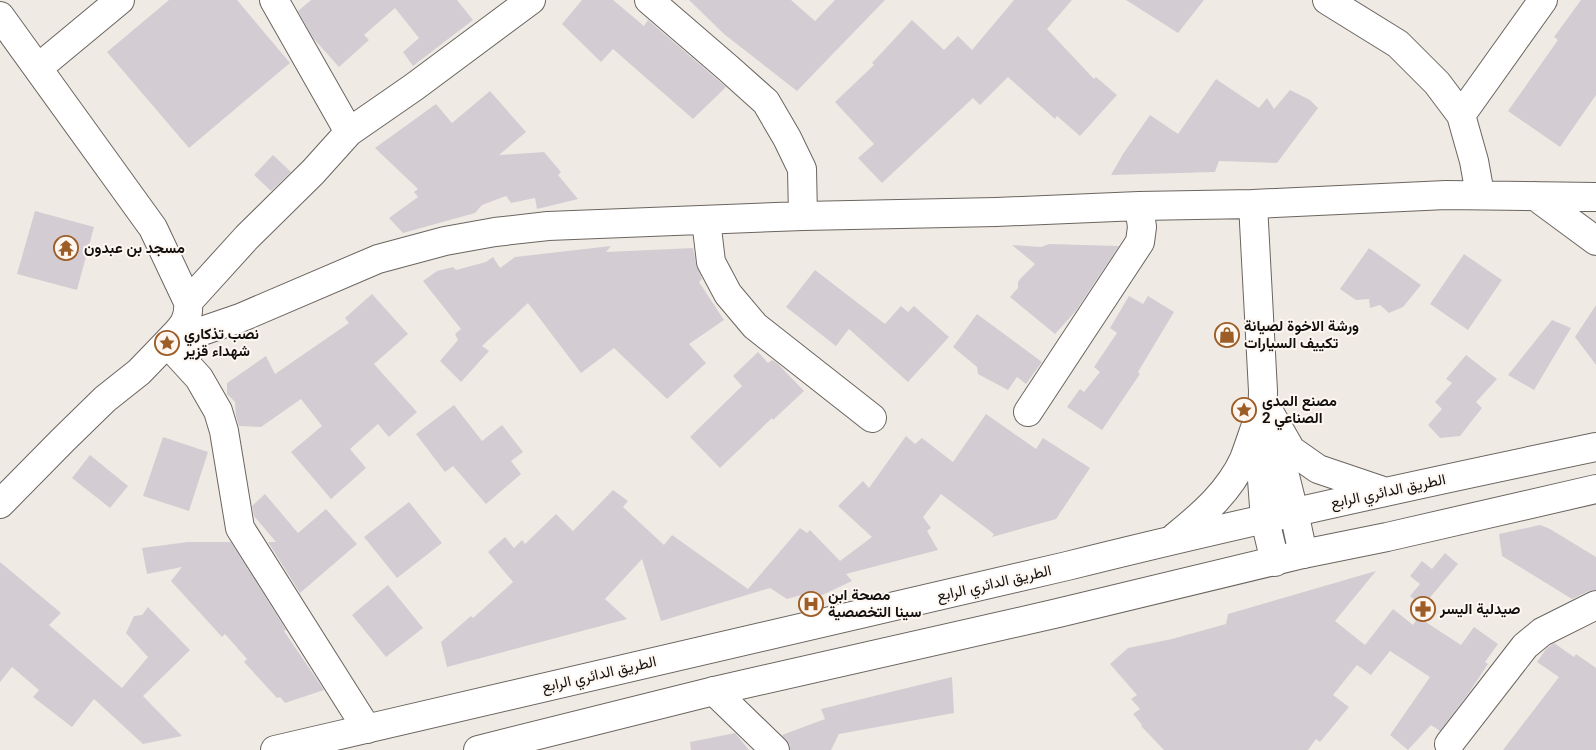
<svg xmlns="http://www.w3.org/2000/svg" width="1596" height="750" font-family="Roboto,Vazirmatn,sans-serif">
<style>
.building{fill:#d3cdd3}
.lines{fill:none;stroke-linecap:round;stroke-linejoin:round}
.minor-casing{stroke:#6b6560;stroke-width:30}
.major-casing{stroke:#6b6560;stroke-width:30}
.minor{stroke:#fff;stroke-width:28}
.major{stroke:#fff;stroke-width:28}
.labels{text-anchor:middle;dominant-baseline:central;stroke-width:4;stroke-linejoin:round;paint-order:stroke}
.poi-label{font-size:15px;font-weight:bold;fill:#13110f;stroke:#fef7f1;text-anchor:start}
.street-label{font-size:15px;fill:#13110f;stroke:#fef7f1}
</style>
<rect width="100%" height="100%" fill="#f0eae4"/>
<!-- building -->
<path class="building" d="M 169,0 L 237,0 L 290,63 L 189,148 L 107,52 Z
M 311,0 L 457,0 L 473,20 L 413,66 L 403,52 L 419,38 L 395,8 L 364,35 L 369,40 L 339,67 L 313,38 L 298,11 Z
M 582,0 L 613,0 L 644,26 L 648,20 L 726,87 L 693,119 L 613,49 L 601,62 L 562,24 Z
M 689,0 L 791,0 L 815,21 L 835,0 L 885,0 L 797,91 L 724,34 Z
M 1014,0 L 1072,0 L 1047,29 L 1094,79 L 1096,77 L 1117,95 L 1080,136 L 1057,116 L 1055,119 L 1008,77 L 980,105 L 973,98 L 882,183 L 858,158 L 874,144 L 835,102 L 874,65 L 872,63 L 912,20 L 944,50 L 958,36 L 972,50 Z
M 1126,0 L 1204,0 L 1178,33 Z
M 1581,0 L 1596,0 L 1596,95 L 1560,147 L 1508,111 L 1558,40 L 1554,37 Z
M 1216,79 L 1259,108 L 1267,98 L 1274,109 L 1290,90 L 1310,100 L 1318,108 L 1277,163 L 1219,161 L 1215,172 L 1111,175 L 1123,154 L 1150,115 L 1178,134 Z
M 490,91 L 526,132 L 499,155 L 544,152 L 561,172 L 558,175 L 578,199 L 537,209 L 535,198 L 511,203 L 506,196 L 482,205 L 475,213 L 403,233 L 389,218 L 418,197 L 414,192 L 418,189 L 375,148 L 436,104 L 452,123 Z
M 273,155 L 291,172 L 271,191 L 254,175 Z
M 35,211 L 94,227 L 77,290 L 17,274 Z
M 1049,244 L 1119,246 L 1075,312 L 1055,334 L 1010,297 L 1018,288 L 1018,282 L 1020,279 L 1035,264 L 1012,245 L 1041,247 Z
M 611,246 L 606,252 L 693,248 L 696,264 L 702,279 L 699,282 L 724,320 L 689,344 L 706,363 L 667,399 L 614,348 L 581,373 L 528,303 L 482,346 L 489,351 L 461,382 L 440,361 L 458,340 L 455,334 L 461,329 L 423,281 L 437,271 L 453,267 L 456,270 L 486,262 L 493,257 L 500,268 L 515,257 Z
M 1369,248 L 1421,285 L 1403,307 L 1389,313 L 1380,305 L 1370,308 L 1369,299 L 1356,300 L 1340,289 Z
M 1464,254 L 1502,280 L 1468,330 L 1430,304 Z
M 815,270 L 885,324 L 901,306 L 908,312 L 914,306 L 949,337 L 908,382 L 849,329 L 836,346 L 786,307 Z
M 372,294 L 408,334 L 374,364 L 417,412 L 389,437 L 378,424 L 350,449 L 366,468 L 331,499 L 291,452 L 322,426 L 301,399 L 261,427 L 239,426 L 236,416 L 235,402 L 227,394 L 227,383 L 266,356 L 275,374 L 349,323 L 345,318 Z
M 1129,296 L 1143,304 L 1148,296 L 1174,312 L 1138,372 L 1140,374 L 1102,430 L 1067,407 L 1080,389 L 1084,392 L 1100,372 L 1094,367 L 1117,333 L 1110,328 Z
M 1596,305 L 1596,365 L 1575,337 Z
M 977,314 L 1042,362 L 1026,384 L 1017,377 L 1008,390 L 978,374 L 977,367 L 953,347 Z
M 1552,320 L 1571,328 L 1534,390 L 1508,375 Z
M 758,352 L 768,363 L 772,360 L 777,363 L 804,391 L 773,420 L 772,418 L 720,468 L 690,437 L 742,386 L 733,376 Z
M 1466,355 L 1497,379 L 1476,402 L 1482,408 L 1460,436 L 1440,438 L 1428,425 L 1442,409 L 1435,402 L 1452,383 L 1446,379 Z
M 454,405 L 482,441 L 502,425 L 523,452 L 511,461 L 521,474 L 486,504 L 453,466 L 445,472 L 416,434 Z
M 986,414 L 1036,449 L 1043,438 L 1090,468 L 1056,519 L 992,537 L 994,534 L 941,494 L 923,517 L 931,528 L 927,531 L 938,550 L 846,574 L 852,581 L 818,597 L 808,593 L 787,599 L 770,588 L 661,621 L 642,559 L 605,599 L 627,619 L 447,667 L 441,642 L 471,616 L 473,618 L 513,582 L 488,552 L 505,537 L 514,548 L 522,540 L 525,544 L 556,514 L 573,531 L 613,490 L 628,501 L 623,507 L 664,545 L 672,535 L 748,589 L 800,528 L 807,533 L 810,530 L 840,561 L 872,537 L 838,506 L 863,481 L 869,488 L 906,436 L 915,444 L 922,438 L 953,462 Z
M 163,437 L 208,452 L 189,511 L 143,496 Z
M 90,455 L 128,486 L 110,508 L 72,478 Z
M 265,494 L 298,533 L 326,509 L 357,544 L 300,593 L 268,542 L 276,542 L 254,516 L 252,506 Z
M 409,502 L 442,543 L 397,578 L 364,537 Z
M 1540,525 L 1550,529 L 1596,557 L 1596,590 L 1589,591 L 1572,599 L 1502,556 L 1499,534 Z
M 188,542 L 231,542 L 286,630 L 284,631 L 324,690 L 285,703 L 280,697 L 277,698 L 244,662 L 247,659 L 225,634 L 222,637 L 171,581 L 182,567 L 147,574 L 142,548 Z
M 1445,553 L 1458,564 L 1423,606 L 1410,596 L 1420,584 L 1410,576 L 1422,561 L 1432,569 Z
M 0,562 L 61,613 L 49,625 L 122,688 L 148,657 L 126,633 L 134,616 L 142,615 L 148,607 L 190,650 L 143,696 L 182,736 L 143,744 L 94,699 L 72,727 L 33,697 L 39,690 L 12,667 L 0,682 Z
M 1376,571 L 1335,621 L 1365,645 L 1393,609 L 1413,625 L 1418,617 L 1461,645 L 1474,627 L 1498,644 L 1485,662 L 1488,664 L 1470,691 L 1440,731 L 1431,725 L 1408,750 L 1390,735 L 1430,677 L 1390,651 L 1371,675 L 1357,665 L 1333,695 L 1349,707 L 1320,742 L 1316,739 L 1308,750 L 1164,750 L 1141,726 L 1142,725 L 1133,714 L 1140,709 L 1131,699 L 1137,695 L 1110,664 L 1128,648 L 1172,639 L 1226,624 L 1228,614 Z
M 388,585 L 423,628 L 386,657 L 352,615 Z
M 1554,643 L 1574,657 L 1576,654 L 1596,668 L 1596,750 L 1503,750 L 1559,677 L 1537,662 L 1546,649 Z
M 952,677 L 954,713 L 839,734 L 831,750 L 790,750 L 790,745 L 782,735 L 825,719 L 821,709 Z
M 735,733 L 749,750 L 691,750 L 690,742 Z"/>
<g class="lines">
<defs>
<path id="minor" d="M 274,0 L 349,132
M 649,0 L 728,68 L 766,102 L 787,138 L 802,169 L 803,216
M 1327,0 L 1398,44 L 1437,83 L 1461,115 L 1474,161 L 1480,194
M 0,16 L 153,228 L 188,302
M 38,68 L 120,0
M 1461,115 L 1543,0
M 1535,196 L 1596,241
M 1253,204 L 1263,391 L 1261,466 L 1265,520 L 1275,562
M 706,220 L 711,262 L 728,294 L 755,326 L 872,418
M 1028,412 L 1140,242 L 1142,227 L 1139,206
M 1272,424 L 1294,512 L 1303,554
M 0,504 L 63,440 L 105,399 L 139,372 L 167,343 L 240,318 L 378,259 L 445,241 L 495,232 L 548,226 L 803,216 L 996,212 L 1139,206 L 1253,204 L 1446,195 L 1596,197
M 714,691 L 775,750
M 367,729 L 240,528 L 224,431 L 218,411 L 199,378 L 167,343 C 180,329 190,322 188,302 L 247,237 L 313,172 L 349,132 L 414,87 L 531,0
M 1449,744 L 1525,646 L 1542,632 L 1596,605"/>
<path id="major" d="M 1268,410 L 1291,450 L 1318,469 L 1383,491
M 1175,537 C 1202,515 1229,492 1244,459 C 1250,443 1255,427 1261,411
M 275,750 L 1067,566 C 1242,522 1419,484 1596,447
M 478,750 L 714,691 L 1058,613 L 1303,554 L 1387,537 L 1596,489"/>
</defs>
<!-- minor casing -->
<use href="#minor" class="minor-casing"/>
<!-- major casing -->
<use href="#major" class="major-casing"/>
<!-- minor -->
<use href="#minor" class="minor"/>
<!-- major -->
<use href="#major" class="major"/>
</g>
<!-- icons -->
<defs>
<symbol id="temple-ring" viewBox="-11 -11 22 22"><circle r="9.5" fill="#fef7f1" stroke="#9d5d27" stroke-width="1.5"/><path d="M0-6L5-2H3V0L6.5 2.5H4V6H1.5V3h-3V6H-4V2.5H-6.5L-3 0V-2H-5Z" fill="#9d5d27"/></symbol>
<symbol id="shop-ring" viewBox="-11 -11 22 22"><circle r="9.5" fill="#fef7f1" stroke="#9d5d27" stroke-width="1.5"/><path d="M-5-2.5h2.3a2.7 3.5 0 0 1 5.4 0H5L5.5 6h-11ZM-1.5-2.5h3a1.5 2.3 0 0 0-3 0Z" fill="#9d5d27"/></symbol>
<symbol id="sight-ring" viewBox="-11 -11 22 22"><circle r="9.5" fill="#fef7f1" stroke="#9d5d27" stroke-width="1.5"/><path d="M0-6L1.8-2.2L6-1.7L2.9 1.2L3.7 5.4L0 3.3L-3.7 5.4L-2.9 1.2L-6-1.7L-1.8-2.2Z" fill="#9d5d27"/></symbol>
<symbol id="hospital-ring" viewBox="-11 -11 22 22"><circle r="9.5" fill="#fef7f1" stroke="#9d5d27" stroke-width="1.5"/><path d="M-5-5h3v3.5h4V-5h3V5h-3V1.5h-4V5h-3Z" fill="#9d5d27"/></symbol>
<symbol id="pharmacy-ring" viewBox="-11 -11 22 22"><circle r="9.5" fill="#fef7f1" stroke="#9d5d27" stroke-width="1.5"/><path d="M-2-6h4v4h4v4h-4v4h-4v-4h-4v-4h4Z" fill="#9d5d27"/></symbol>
</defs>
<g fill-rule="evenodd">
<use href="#temple-ring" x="52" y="234" width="28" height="28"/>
<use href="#shop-ring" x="1213" y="321" width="28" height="28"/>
<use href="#sight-ring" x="153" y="329" width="28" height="28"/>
<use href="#sight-ring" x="1230" y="396" width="28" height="28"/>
<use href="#hospital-ring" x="797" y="590" width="28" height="28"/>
<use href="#pharmacy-ring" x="1409" y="595" width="28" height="28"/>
</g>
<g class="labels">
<!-- poi labels -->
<g class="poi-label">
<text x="84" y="248">مسجد بن عبدون</text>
<text x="1244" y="326">ورشة الاخوة لصيانة<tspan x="1244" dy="17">تكييف السيارات</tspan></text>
<text x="184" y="334">نصب تذكاري<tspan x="184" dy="17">شهداء قزير</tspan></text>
<text x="1262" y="401">مصنع المدى<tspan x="1262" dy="17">الصناعي 2</tspan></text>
<text x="828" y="595">مصحة ابن<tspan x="828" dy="17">سينا التخصصية</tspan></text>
<text x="1440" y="609">صيدلية اليسر</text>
</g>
<!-- street labels -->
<g class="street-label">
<text transform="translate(1388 491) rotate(-12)">الطريق الدائري الرابع</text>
<text transform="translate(994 583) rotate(-13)">الطريق الدائري الرابع</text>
<text transform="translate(599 674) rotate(-13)">الطريق الدائري الرابع</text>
</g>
</g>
</svg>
